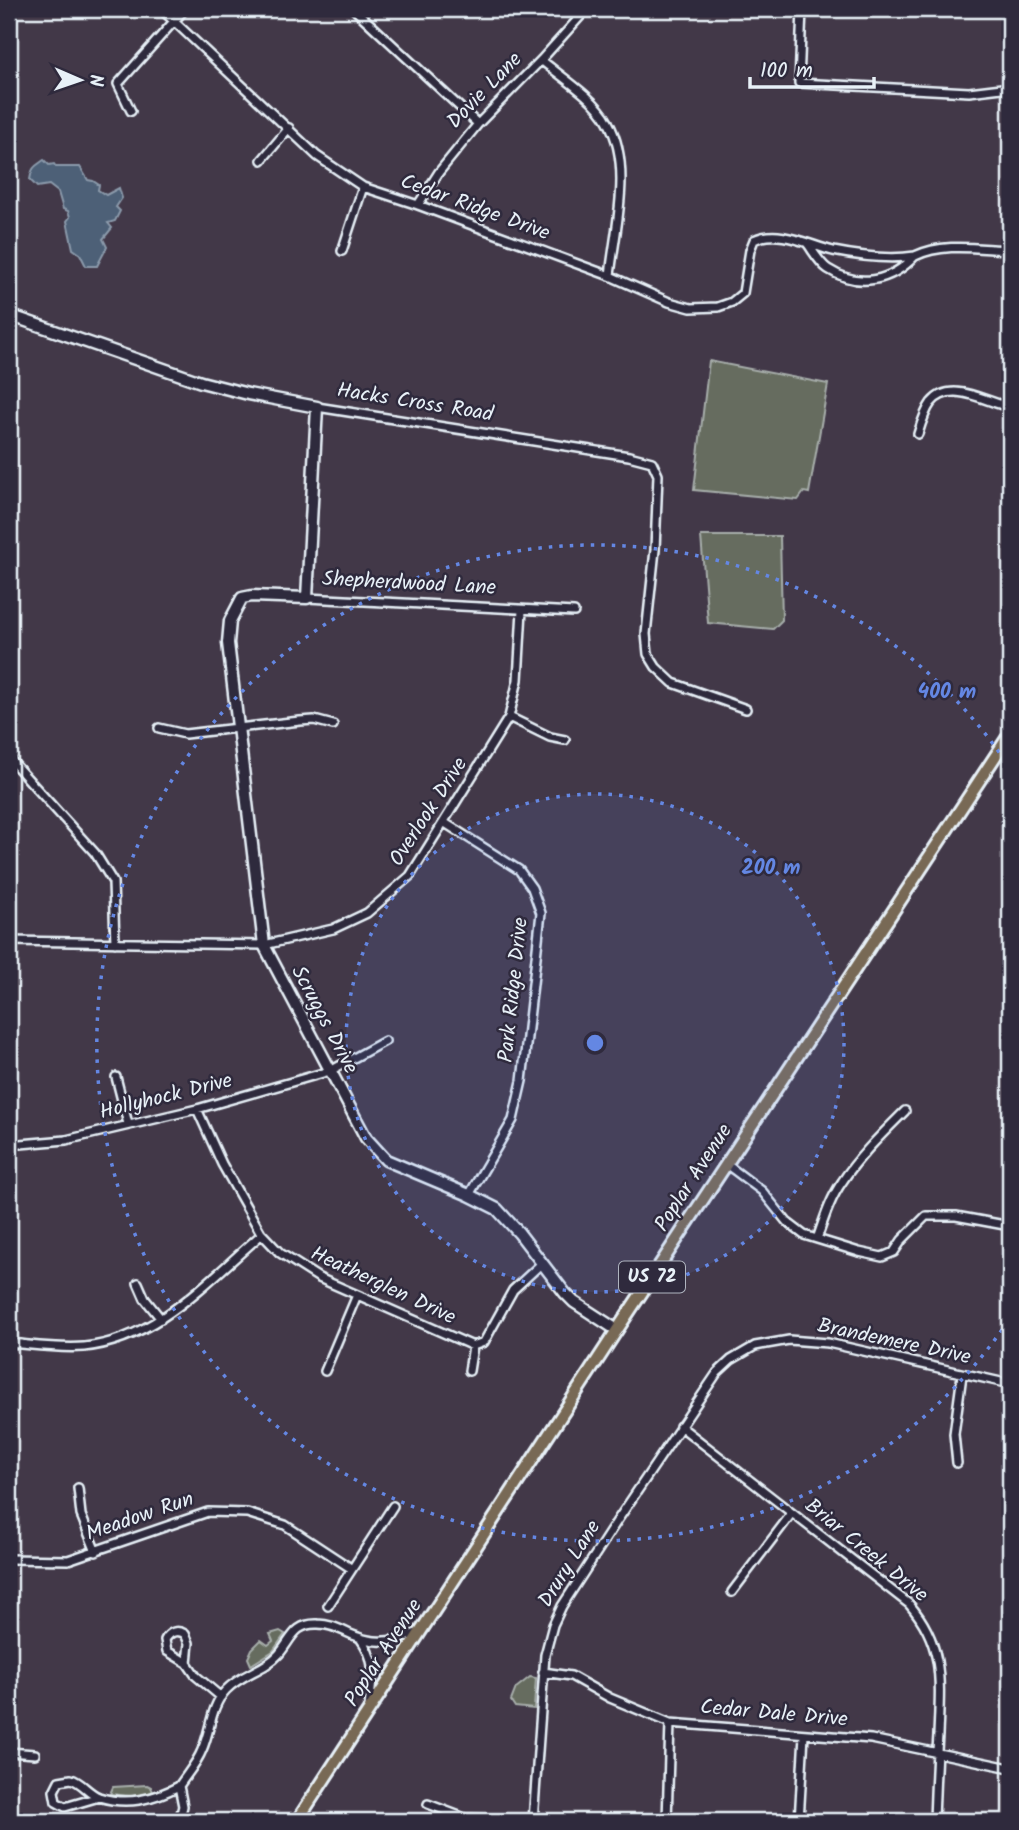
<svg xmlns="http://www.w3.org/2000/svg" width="1019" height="1830" font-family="Kalam,sans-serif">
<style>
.green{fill:#666c5e;stroke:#a7aeab;stroke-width:2}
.water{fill:#4d6077;stroke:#8b9aab;stroke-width:2}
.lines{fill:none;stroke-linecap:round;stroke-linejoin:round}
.street-casing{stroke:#e8f1f8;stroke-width:12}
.secondary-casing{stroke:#e8f1f8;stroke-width:15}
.primary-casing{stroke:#e8f1f8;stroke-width:16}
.street{stroke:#2f2a3d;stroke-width:7}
.secondary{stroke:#2f2a3d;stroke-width:10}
.primary{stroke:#786954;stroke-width:10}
.ring{fill:none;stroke:#6487e3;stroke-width:3.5;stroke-dasharray:3.5 7}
.labels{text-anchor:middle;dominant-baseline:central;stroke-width:5;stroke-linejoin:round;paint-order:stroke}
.shield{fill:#2f2a3d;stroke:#b0b5c0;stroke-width:2}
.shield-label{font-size:19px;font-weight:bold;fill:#e8f1f8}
.street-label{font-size:21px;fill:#e8f1f8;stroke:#2f2a3d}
.centre{fill:#6487e3;stroke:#2f2a3d;stroke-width:3.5}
.ring-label{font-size:21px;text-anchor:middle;font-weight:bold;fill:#6487e3;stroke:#2f2a3d;stroke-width:5;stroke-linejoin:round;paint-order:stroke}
</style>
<rect width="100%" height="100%" fill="#423848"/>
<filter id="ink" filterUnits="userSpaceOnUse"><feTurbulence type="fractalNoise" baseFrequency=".0143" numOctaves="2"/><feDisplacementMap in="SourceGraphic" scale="14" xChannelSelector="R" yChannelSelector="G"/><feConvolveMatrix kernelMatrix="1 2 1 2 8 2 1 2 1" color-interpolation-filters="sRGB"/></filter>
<g filter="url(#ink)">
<!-- green -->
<path class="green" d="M 709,361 L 828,384 L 809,493 L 804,492 L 798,500 L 694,490 Z
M 701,536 L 780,536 L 782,620 L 773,629 L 708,623 Z
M 280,1631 L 285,1634 L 273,1651 L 251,1665 L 248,1658 L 252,1649 L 261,1640 L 268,1645 L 273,1641 L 270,1634 Z
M 530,1677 L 536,1678 L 534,1709 L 515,1707 L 511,1701 L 516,1688 Z
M 147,1785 L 151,1787 L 153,1792 L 131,1796 L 110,1794 L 113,1787 Z"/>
<!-- water -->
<path class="water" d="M 44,160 L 49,165 L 54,164 L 56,167 L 80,167 L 88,180 L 93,181 L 99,185 L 98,190 L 106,195 L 119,188 L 122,198 L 116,207 L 120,211 L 115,221 L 108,223 L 112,228 L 103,239 L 107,247 L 97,266 L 86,266 L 80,254 L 73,249 L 67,221 L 70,217 L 68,211 L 63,209 L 58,192 L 49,185 L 37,187 L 30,180 C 32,167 34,167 44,160 Z"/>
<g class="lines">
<defs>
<path id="street" d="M 161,9 L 317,156 L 363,187 L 418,205 L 610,276 L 669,302 L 691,308 L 718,307 L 732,302 L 743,293 L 750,250 L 754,240 C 778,228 809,245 833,251 C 858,256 889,260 915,256 C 892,281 859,289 828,269 C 820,264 813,251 807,243
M 354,9 L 478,124
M 802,9 L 799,83 L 969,92 L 1010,87
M 541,60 C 562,77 596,99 608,122 C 633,166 615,228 610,276
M 131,111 L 118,84 L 185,9
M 262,160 L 289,128
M 418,205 L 439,172 L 478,124 L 541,60 L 587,9
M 342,251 L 363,187
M 915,256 C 945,242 978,249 1010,250
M 317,407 L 629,456 L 652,462 L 658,475 L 655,550 L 646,634 L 648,654 L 656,667 L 673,683 L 746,709
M 918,434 C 921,424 925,411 931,403 C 951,378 987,403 1010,407
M 307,598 L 574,612
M 509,717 L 550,737 L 565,740
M 159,728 L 185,734 L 300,721 L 314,720 L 333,725
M 9,758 L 95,853 L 113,882 L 115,943
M 445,823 L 519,870 L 532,888 L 541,913 L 522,1081 L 513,1120 L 469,1195
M 9,941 L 264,945 L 333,929 L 367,913 L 410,876 L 509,717 L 518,680 L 522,610
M 116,1077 L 128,1124
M 197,1109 L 222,1164 L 261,1233 L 280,1253 L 319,1278 L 473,1346
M 9,1145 L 66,1140 L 197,1109 L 330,1071 L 385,1041
M 726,1164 L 762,1191 L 787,1222 L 804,1235 L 859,1252 L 882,1257 L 894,1252 L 902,1240 L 926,1216 L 956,1216 L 1010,1226
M 817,1239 C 824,1219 830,1199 842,1182 C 859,1156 883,1133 905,1111
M 138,1283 L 145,1299 L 161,1319
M 9,1343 C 33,1345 59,1349 84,1347 C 157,1340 209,1279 262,1234
M 325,1371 L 357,1295
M 469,1371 L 473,1346 L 484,1342 L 513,1290 L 541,1264
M 680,1426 L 909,1604 C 945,1645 940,1684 938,1735 C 936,1764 935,1793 934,1821
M 957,1463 L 954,1434 L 962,1375
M 78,1488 L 81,1515 L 96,1552
M 9,1559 L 68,1560 L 208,1512 L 247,1513 L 285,1525 L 352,1569
M 732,1592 L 792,1513
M 328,1606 L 393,1506
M 360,1638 C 379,1664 371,1679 369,1709
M 187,1663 L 167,1651 L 165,1640 C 169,1632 177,1629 185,1634 L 189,1643 L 187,1663 L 196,1676 L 221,1697
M 543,1672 L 571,1676 L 610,1698 L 670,1723 L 871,1739 L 1010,1768
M 9,1752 L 35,1754
M 99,1797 L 65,1807 L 56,1802 L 54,1791 L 59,1781 L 71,1779 C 82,1782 88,1793 99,1797 C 128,1806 154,1799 179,1786
M 428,1804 L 465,1818 L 529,1821
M 179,1821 L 183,1806 L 179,1786 C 187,1774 197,1763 202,1750 C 211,1730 210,1707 226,1690 C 241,1674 265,1670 279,1654 C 292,1639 294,1623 318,1624 C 333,1624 344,1632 358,1637 C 381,1646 399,1639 420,1632
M 533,1821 L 545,1655 L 553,1625 L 562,1606 L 619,1518 L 717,1373 L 731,1360 L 755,1346 L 789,1340 L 828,1343 L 1010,1384
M 667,1821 L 670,1723
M 799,1821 L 804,1735"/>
<path id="secondary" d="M 9,315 L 201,382 L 248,394 L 317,407 L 307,598 L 252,596 L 242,598 L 230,621 L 228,643 L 264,945 L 366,1138 L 386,1160 L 469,1195 L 497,1209 L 519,1233 L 565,1293 L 574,1302 L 617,1330"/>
<path id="primary" d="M 297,1821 L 617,1330 L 1010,734"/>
</defs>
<!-- street casing -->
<use href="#street" class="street-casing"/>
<!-- secondary casing -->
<use href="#secondary" class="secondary-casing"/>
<!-- primary casing -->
<use href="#primary" class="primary-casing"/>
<!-- street -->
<use href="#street" class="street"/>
<!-- secondary -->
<use href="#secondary" class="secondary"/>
<!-- primary -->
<use href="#primary" class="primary"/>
</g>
</g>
<!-- distance rings -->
<circle cx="595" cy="1043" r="249" fill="#6487e3" fill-opacity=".12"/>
<g class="ring">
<circle cx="595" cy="1043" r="249"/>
<path d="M1008 1321A498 498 0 1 1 1008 765"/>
</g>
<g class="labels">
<!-- shield labels -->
<rect class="shield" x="619" y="1261.5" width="66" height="31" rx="5"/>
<g class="shield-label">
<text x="652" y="1277">US 72</text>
</g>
<!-- street labels -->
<g class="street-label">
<text transform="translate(485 91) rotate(-46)">Dovie Lane</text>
<text transform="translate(475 208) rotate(20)">Cedar Ridge Drive</text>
<text transform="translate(415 403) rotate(9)">Hacks Cross Road</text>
<text transform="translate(409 584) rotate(3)">Shepherdwood Lane</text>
<text transform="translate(429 812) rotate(-57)">Overlook Drive</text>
<text transform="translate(514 990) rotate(-84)">Park Ridge Drive</text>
<text transform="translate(324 1020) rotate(62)">Scruggs Drive</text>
<text transform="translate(166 1097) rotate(-14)">Hollyhock Drive</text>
<text transform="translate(694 1178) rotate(-57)">Poplar Avenue</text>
<text transform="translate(383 1286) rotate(25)">Heatherglen Drive</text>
<text transform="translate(894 1342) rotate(12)">Brandemere Drive</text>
<text transform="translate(140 1517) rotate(-19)">Meadow Run</text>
<text transform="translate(866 1551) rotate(39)">Briar Creek Drive</text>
<text transform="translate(570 1564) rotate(-58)">Drury Lane</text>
<text transform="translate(384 1653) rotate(-57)">Poplar Avenue</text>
<text transform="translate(774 1714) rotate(5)">Cedar Dale Drive</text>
</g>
</g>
<circle cx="595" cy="1043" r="10" class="centre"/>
<g class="ring-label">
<text x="947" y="698">400 m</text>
<text x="771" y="874">200 m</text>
</g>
<!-- margin -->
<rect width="1019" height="1830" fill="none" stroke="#2f2a3d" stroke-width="35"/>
<rect x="18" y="18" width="984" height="1795" fill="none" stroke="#e8f1f8" stroke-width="2.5" filter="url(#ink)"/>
<!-- north arrow -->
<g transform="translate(80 80) rotate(92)" stroke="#2f2a3d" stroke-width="5" paint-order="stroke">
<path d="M0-5L12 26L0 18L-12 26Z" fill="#e8f1f8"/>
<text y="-10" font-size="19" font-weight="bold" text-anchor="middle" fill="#e8f1f8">N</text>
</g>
<!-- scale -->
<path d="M750 77v10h124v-10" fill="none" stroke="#e8f1f8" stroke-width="3.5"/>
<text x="760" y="77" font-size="21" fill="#e8f1f8" stroke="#2f2a3d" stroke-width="5" paint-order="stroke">100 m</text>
</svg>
